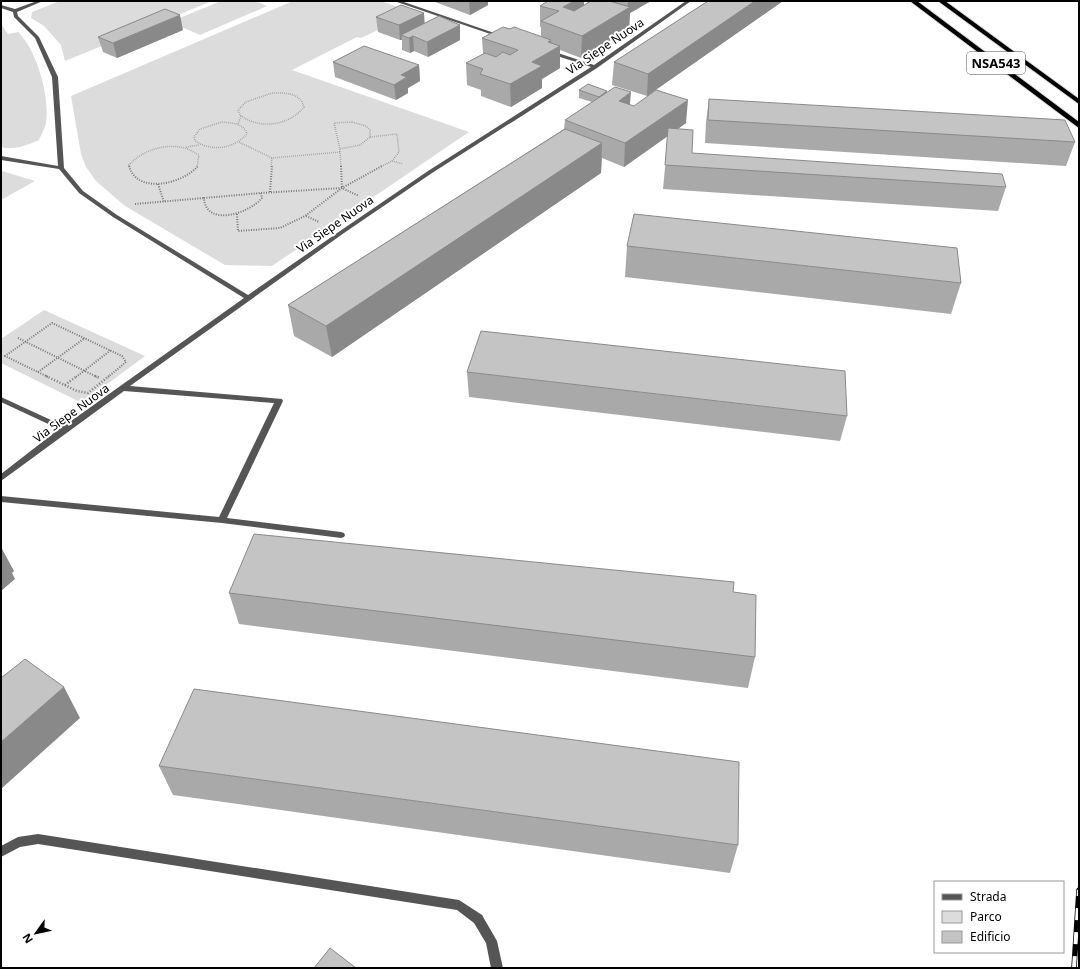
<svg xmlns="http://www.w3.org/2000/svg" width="1080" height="969" font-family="'Noto Sans',sans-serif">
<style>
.green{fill:#dcdcdc}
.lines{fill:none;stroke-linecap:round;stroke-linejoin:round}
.trunk-casing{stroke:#dbdbdb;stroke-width:2}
.path-far2{stroke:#777;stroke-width:1.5;stroke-dasharray:0.5 1.5;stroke-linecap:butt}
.path-far1{stroke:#777;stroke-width:2;stroke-dasharray:1 1.5;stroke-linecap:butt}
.path{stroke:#777;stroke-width:2.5;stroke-dasharray:1 2;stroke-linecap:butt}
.service{fill:#555;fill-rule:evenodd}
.minor{fill:#555;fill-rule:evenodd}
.trunk{fill:#000;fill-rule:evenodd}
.rail-casing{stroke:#000;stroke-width:5.5}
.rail{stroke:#fff;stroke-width:4;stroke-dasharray:12;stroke-linecap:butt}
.wall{fill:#a9a9a9}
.shaded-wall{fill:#898989}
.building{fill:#c4c4c4;stroke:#898989}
.labels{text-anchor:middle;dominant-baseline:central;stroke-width:4;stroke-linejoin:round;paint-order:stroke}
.far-street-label{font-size:12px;fill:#000;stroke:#fff}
.shield{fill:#fff;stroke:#4c4c4c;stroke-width:1}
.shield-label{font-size:13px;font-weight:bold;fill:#000}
</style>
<rect width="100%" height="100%" fill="#fff"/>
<!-- green -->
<path class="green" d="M 60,1 L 212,1 L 65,61 L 61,45 L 44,26 L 31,18 L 32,12 Z
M 221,1 L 255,1 L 267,6 L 200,35 L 170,22 Z
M 293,1 L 381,1 L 414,13 L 361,38 L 357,37 L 292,70 L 469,132 L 272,266 L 225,265 L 125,206 L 96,181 L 86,167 L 81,154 L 71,96 Z
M 1,24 L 8,34 L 18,32 C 37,50 50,97 46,123 C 45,128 41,135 39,140 C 27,145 14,151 1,147 Z
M 1,170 L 2,171 L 35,181 L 1,200 Z
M 44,310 L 145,356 L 82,403 L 1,363 L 1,339 Z"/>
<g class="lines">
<defs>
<path id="trunk" d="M 910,1 L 917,1 L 1079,122 L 1079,128 Z
M 938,1 L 945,1 L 1079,99 L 1079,104 Z"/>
</defs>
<!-- trunk casing -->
<use href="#trunk" class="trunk-casing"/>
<!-- path-far2 -->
<path class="path-far2" d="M 272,93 C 285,93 300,92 304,107 C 289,126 259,130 240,115 L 238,110 L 246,102 Z
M 222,122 C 231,123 244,123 247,134 C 233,149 212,152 195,141 L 194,137 L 200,129 Z
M 352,122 L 366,126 L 370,130 L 370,137 L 360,145 L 340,149 L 334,123 Z
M 238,124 L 241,116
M 370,137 L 397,134 L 399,152 L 392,161 L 380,167
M 239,142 L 272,158 L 340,152
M 186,147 L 199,145
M 340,151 L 341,167
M 392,161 L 403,164
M 130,167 L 129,165 C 142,150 166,143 185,148 C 189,149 195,153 199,155 L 197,167
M 271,167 L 272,158"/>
<!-- path-far1 -->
<path class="path-far1" d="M 129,166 C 137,195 183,184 198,166
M 341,166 L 342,188
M 158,184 L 164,202
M 270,192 L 272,166
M 261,193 L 262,198 C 250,213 206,228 204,198 Z
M 261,193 L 342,188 L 359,196
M 135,204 L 204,198
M 237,214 L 238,231 L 280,228 L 305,216 L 342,188 L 382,166
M 306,216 L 319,222
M 18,338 L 97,377
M 38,372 L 85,338
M 48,377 L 5,356 L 52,323 L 122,356 L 126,362 L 108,377
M 76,377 L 111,350"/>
<!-- path -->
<path class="path" d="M 46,376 L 77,391 L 88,393 L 109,376
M 95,376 L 100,378
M 65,385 L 77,376"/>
<!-- service -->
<path class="service" d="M 38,834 L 459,900 L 482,915 L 497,941 L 503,968 L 491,968 L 486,943 L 474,923 L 457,910 L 38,844 L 20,847 L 1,857 L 1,846 L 18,837 Z"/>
<!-- minor -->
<path class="minor" d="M 37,1 L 43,1 L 17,12 L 18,16 L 39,37 L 58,77 L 64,168 L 83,191 L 117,215 L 248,295 L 340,231 L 428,171 L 591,67 L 548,53 L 548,51 L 552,51 L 594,65 L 686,1 L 691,1 L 597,68 L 432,173 L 344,233 L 130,386 L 282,399 L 283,401 L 227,518 L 341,532 L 344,533 L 345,535 L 344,537 L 341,538 L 222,523 L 1,502 L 1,496 L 219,517 L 274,403 L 124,391 L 1,481 L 1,474 L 59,429 L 1,402 L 1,397 L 64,426 L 244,298 L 113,217 L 79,193 L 59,169 L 1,160 L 1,156 L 58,166 L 52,77 L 35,38 L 14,17 L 13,12 L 1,8 L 1,5 L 15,9 Z
M 394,1 L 401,1 L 503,36 L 499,37 Z"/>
<!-- trunk -->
<use href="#trunk" class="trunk"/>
<defs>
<path id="rail" d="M 1074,968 L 1079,890"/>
</defs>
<!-- rail casing -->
<use href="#rail" class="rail-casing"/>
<!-- rail -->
<use href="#rail" class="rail"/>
</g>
<!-- wall -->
<path class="wall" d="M 435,1 L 488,1 L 488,5 L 470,15 L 435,2 Z
M 585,1 L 651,1 L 630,13 L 629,29 L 581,58 L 560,50 L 560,68 L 542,79 L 542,88 L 511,107 L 481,96 L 481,90 L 467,85 L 466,63 L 483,54 L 482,38 L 510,29 L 541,37 L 541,27 L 540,27 L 540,6 L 584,5 L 589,2 Z
M 708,1 L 783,1 L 647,96 L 612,85 L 614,62 Z
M 424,13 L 424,24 L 460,25 L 460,40 L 428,57 L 414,51 L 410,53 L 402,50 L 402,40 L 400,40 L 378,32 L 376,17 Z
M 183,30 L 117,58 L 103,52 L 98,37 Z
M 333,62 L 419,65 L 420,81 L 408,88 L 408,93 L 396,100 L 335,77 Z
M 579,90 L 607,91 L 607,93 L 630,105 L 686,123 L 678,129 L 692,153 L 1006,187 L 998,211 L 663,189 L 668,136 L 624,167 L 602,158 L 601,173 L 332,357 L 294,336 L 288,305 L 564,129 L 565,120 L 592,102 L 579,98 Z
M 709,99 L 1075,142 L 1066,166 L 705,143 L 706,122 Z
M 627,246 L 961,283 L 951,314 L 625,277 Z
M 467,372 L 847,416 L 840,441 L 469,397 Z
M 733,592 L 755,657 L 748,688 L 239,624 L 229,593 Z
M 159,766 L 738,845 L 730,873 L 173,795 Z"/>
<!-- shaded-wall -->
<path class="shaded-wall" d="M 469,1 L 488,1 L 488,5 L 470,15 Z
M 574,1 L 584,1 L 584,16 L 563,7 Z
M 628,1 L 651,1 L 630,13 L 629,29 L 581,58 L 582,36 L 627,9 Z
M 755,1 L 783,1 L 647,96 L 648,74 Z
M 424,13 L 425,28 L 401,35 L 402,40 L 400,40 L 399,25 Z
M 180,15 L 183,30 L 117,58 L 113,43 Z
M 460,25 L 460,40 L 428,57 L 427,42 Z
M 413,36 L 414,51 L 410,53 L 409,38 Z
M 551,40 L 551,51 L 560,46 L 560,68 L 542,79 L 542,88 L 511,107 L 510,84 L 532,62 L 548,42 Z
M 419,65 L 420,81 L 408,88 L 408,93 L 396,100 L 394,85 L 401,75 Z
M 607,91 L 607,99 L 598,105 L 599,97 Z
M 631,92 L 629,115 L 619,101 Z
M 688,100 L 686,123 L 624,167 L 625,143 Z
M 602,143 L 601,173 L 332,357 L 326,326 Z
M 1,547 L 14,571 L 12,573 L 15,579 L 1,591 Z
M 64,687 L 80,718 L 1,789 L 1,742 Z"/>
<!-- building -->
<path class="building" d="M 548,1 L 574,1 L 563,7 L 574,11 L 591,1 L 609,1 L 630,7 L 582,36 L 541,21 L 559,11 L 540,6 Z
M 708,1 L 755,1 L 648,74 L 614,62 Z
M 401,5 L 424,13 L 399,25 L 376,17 Z
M 165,9 L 180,15 L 113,43 L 98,37 Z
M 439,16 L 460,25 L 427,42 L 413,36 L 409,38 L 401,35 Z
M 503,27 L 510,29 L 514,27 L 551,40 L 548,42 L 560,46 L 532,62 L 542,66 L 510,84 L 480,74 L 483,69 L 466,63 L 485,53 L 496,57 L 503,52 L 510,55 L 518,50 L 482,38 Z
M 364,46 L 419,65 L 401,75 L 407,77 L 394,85 L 333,62 Z
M 588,84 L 607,91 L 599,97 L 579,90 Z
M 615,87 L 631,92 L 619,101 L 634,106 L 656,90 L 688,100 L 625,143 L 565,120 Z
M 709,99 L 1065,120 L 1075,142 L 708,120 Z
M 668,128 L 693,130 L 692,153 L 1002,174 L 1006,187 L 665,165 Z
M 565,129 L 602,143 L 326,326 L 288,305 Z
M 634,214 L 957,248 L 961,283 L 627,246 Z
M 481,331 L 845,371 L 847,416 L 467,372 Z
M 254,534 L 734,582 L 733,592 L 756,595 L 755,657 L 229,593 Z
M 25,659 L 64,687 L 1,742 L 1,678 Z
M 194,689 L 739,762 L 738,845 L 159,766 Z
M 330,948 L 356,968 L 314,968 Z"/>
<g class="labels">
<!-- far-street labels -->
<g class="far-street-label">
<text transform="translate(605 46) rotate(-34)">Via Siepe Nuova</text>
<text transform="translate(335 224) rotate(-35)">Via Siepe Nuova</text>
<text transform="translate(71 413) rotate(-36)">Via Siepe Nuova</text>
</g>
<!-- shield labels -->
<rect class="shield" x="967" y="52" width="58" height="22" rx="3"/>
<g class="shield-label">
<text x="996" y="63">NSA543</text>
</g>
</g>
<!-- border -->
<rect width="1080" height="969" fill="none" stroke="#000000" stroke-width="4"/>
<!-- legend -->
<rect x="934" y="881" width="130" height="72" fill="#ffffff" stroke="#999999"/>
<rect x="942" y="894" width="20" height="6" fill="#555555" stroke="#999999"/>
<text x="970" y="901" font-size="12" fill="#000000">Strada</text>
<rect x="942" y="911" width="20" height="12" fill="#dcdcdc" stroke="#999999"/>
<text x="970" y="921" font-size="12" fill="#000000">Parco</text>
<rect x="942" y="931" width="20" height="12" fill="#c4c4c4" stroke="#999999"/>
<text x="970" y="941" font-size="12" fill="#000000">Edificio</text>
<!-- north arrow -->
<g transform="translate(36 933) rotate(237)" stroke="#ffffff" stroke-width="3" paint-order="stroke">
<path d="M0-3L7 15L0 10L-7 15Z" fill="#000000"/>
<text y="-6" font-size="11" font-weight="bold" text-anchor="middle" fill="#000000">N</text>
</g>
</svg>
